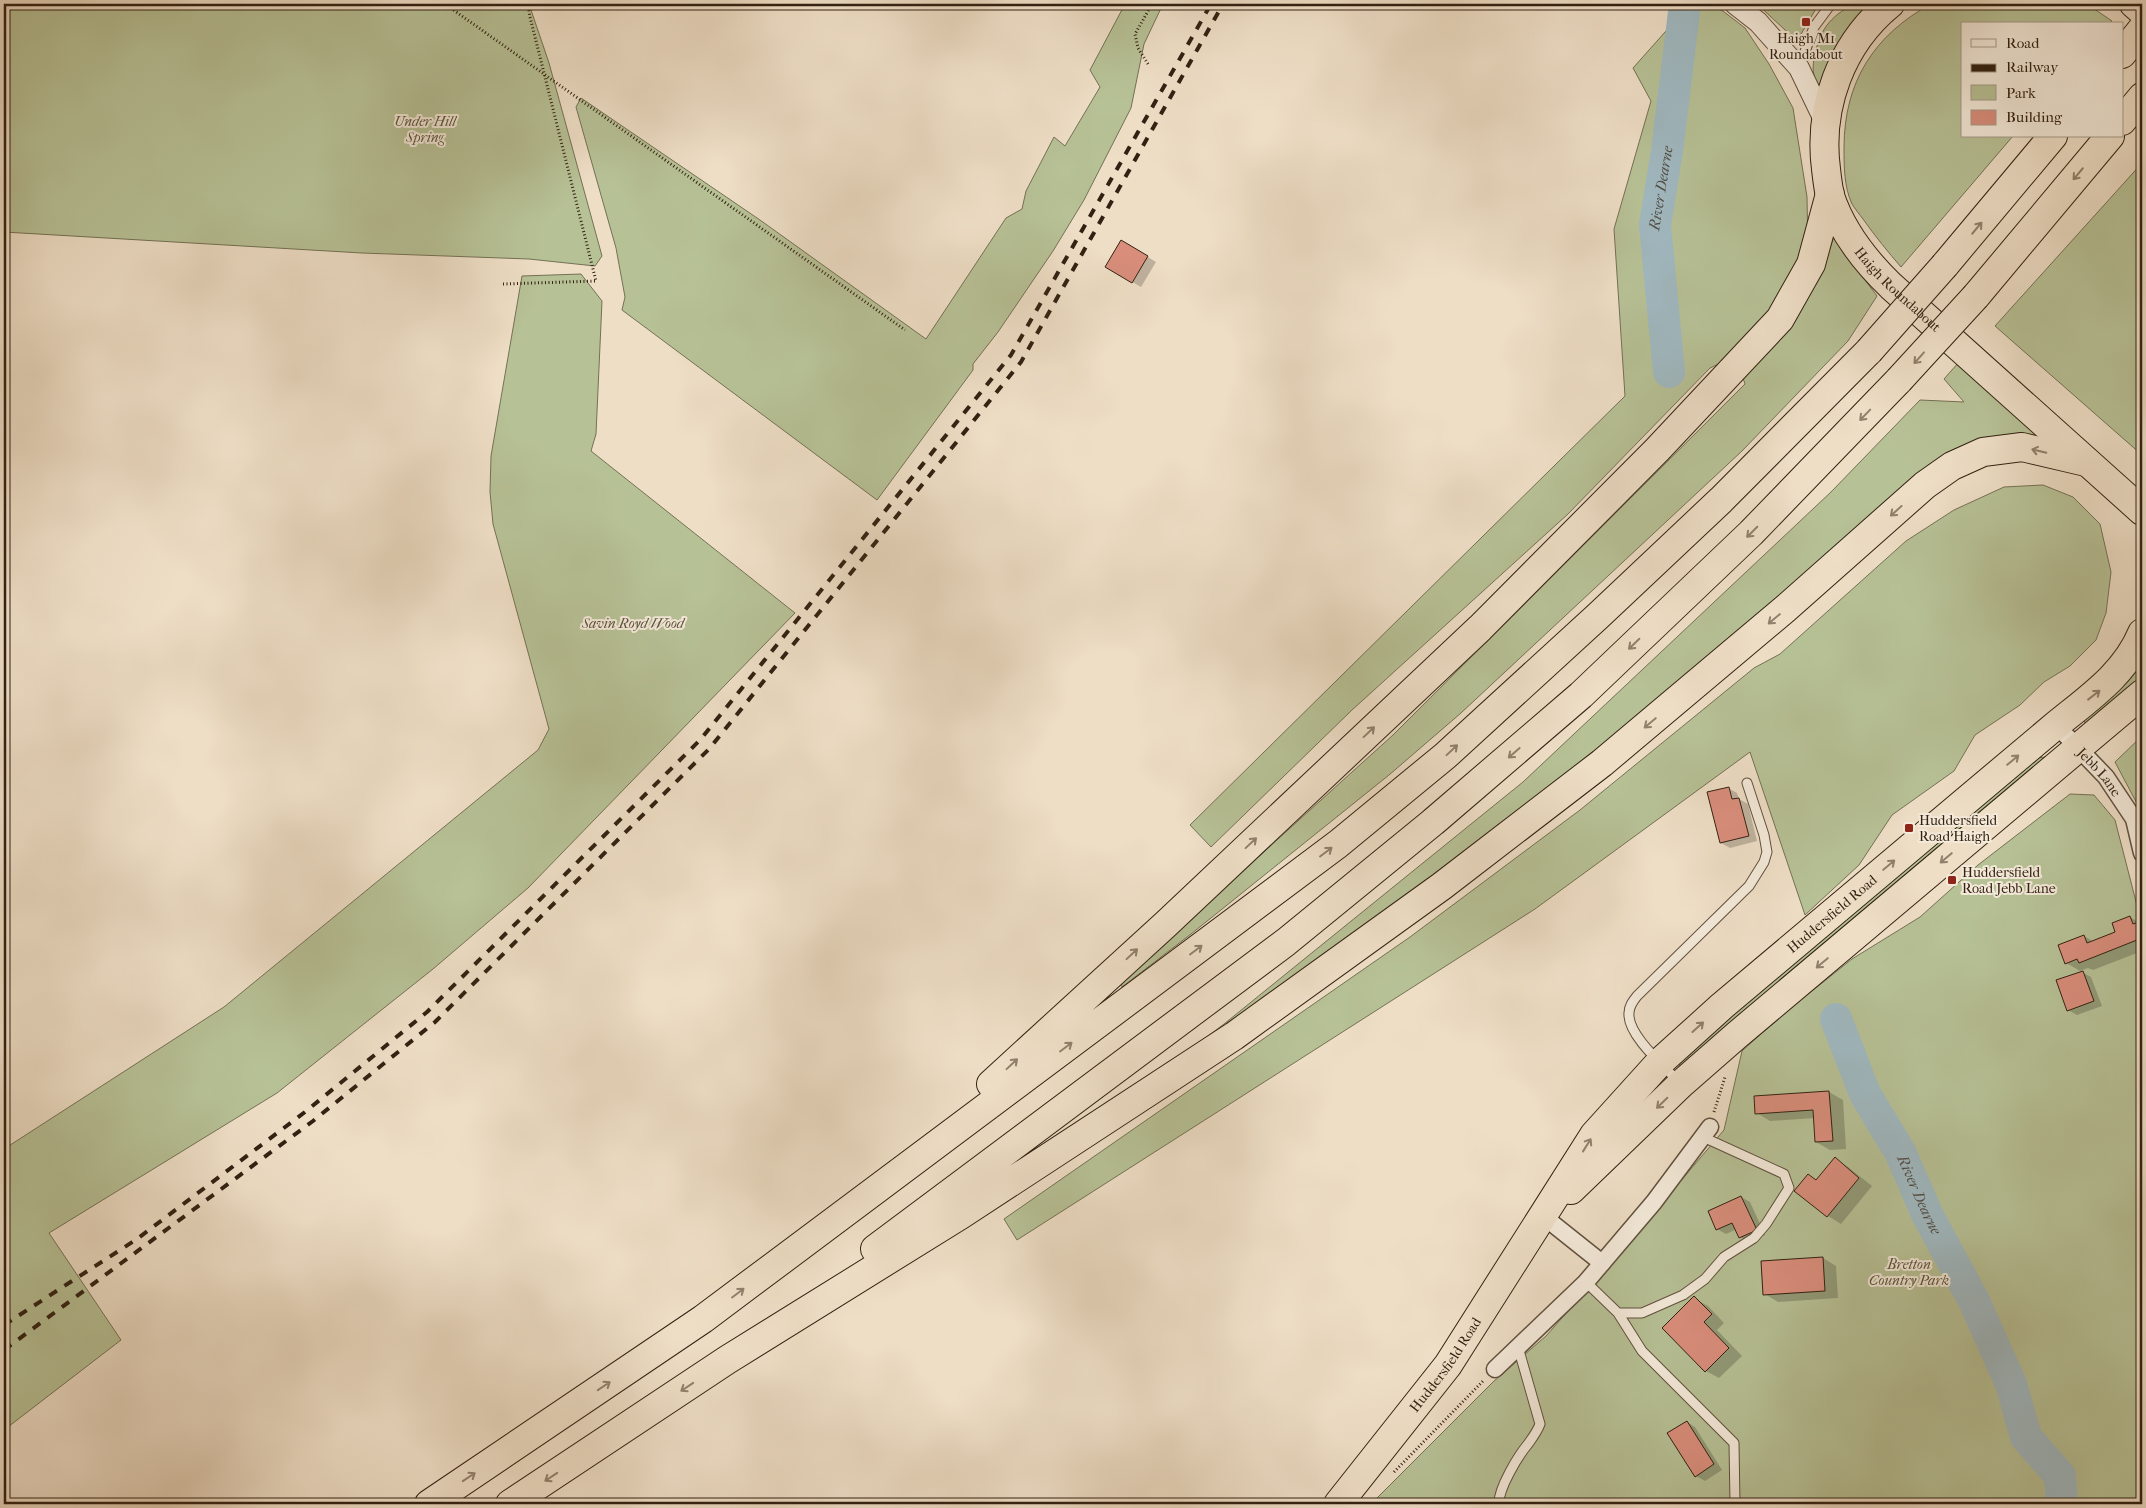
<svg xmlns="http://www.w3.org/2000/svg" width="2146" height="1508" font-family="'IM FELL French Canon',serif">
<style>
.green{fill:#b7c196;stroke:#747154}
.shadow{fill:#0003}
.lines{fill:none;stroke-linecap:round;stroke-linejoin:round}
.river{stroke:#a0b9c1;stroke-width:32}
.building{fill:#d98e7c;stroke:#322112}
.service-casing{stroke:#61503f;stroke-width:11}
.minor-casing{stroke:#61503f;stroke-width:19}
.tertiary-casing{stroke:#61503f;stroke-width:22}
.trunk-casing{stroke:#322112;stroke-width:30}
.motorway-casing{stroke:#322112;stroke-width:30}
.path{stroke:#322112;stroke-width:3;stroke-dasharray:1 2.5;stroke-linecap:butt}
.service{stroke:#f4eada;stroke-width:9}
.minor{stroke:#f4eada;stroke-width:16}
.tertiary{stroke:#f4eada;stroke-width:20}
.trunk{stroke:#eedec6;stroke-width:28}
.motorway{stroke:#eedec6;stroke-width:28}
.rail{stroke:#322112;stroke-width:4;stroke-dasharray:9 9;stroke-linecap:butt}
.motorway-bridge-casing{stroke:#322112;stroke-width:30;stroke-linecap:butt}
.motorway-bridge{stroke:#eedec6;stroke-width:28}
.oneway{stroke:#90806c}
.poi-dot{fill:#8f2418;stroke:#f4eada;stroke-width:2}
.labels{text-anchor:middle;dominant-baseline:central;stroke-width:4;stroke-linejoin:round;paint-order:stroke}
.poi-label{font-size:14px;fill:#322112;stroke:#f4eada;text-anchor:start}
.park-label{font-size:14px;font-style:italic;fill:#5a513a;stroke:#f4eada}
.street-label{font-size:14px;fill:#322112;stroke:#f4eada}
.water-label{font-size:15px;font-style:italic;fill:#534f47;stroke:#f4eada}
</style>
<rect width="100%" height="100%" fill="#eedec6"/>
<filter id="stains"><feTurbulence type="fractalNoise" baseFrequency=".004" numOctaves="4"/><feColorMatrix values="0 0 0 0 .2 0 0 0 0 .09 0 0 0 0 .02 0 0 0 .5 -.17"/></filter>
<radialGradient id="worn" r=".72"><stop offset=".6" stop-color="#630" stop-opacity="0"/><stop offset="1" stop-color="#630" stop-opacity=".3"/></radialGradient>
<!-- green -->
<path class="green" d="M 4,4 L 529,4 L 549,63 L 602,256 L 595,266 L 529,259 L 362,253 L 4,232 Z
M 1125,4 L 1163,4 L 1144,44 L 1131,108 L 1084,200 L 1053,251 L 998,332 L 973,364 L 973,370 L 877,500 L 622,310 L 625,297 L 616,248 L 576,107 L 581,98 L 760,220 L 926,339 L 1006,218 L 1022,209 L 1026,191 L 1054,137 L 1065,146 L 1100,87 L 1090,70 Z
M 1690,4 L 1707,4 L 1723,11 L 1745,28 L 1769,64 L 1793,108 L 1807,197 L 1808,252 L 1786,293 L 1727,360 L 1710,368 L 1568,514 L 1352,710 L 1211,847 L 1190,825 L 1625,396 L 1614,229 L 1651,101 L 1633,68 Z
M 1757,4 L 1817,7 L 1797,41 Z
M 1854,4 L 1873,4 L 1821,88 C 1813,78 1812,71 1814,59 C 1819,31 1829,17 1854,4 Z
M 1931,4 L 2087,4 L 2112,21 L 2110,24 L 1962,24 L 1962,136 L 2013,136 L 1901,267 C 1888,252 1875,236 1863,219 C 1860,215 1855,209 1852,204 C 1844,187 1844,166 1844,148 C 1844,82 1874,35 1931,4 Z
M 2142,163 L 2142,455 L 1995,326 Z
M 1837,228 L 1853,264 L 1877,296 L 1848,341 L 1742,451 L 1461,713 L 1389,775 L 1191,934 L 1122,987 L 1121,981 L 1393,735 L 1745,384 L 1743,378 L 1828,254 Z
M 581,274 L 602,301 L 596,434 L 591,451 L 795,613 L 528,888 L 433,969 L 277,1093 L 49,1233 L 121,1340 L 4,1430 L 4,1149 L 224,1007 L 538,750 L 549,729 L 493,524 L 490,492 L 491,456 L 522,276 Z
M 1959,362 L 2044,439 L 1981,446 L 1614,742 L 1352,942 L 1172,1063 L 1224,1024 L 1523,782 L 1831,492 L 1920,400 L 1964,402 L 1944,379 Z
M 2043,485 L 2073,497 L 2100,524 L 2111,572 L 2106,613 L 2096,640 L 2070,666 L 2044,682 L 2020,705 L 1975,735 L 1954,771 L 1892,815 L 1859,865 L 1805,915 L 1750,752 L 1535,909 L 1017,1240 L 1004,1219 L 1410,937 L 1580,810 L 1754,668 L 1780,654 L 1906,541 L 1954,510 L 2004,487 Z
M 2142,657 L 2142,684 L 2086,726 L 2084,720 Z
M 2142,736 L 2142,813 L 2115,762 Z
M 2056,755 L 1681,1068 L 1678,1060 L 2039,758 Z
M 2070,794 L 2094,795 L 2115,820 L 2142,925 L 2142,1504 L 1371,1504 L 1493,1382 L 1546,1336 L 1616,1257 L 1724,1130 L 1742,1051 L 1782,1015 L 1852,959 L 1920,917 L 1978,865 Z"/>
<!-- shadow -->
<path class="shadow" d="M 1122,241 L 1156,262 L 1141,287 L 1107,267 Z
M 1728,788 L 1737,793 L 1739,799 L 1748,804 L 1757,841 L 1730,848 L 1721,843 Z
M 2130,917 L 2140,923 L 2142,922 L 2142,951 L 2093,970 L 2088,968 L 2080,971 L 2091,977 L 2102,1006 L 2077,1015 L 2068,1010 L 2082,972 L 2066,963 L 2084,936 L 2094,942 L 2117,933 Z
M 1829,1092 L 1843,1100 L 1846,1149 L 1830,1150 L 1816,1142 L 1815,1118 L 1770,1121 L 1757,1113 Z
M 1835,1159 L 1848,1167 L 1872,1186 L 1841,1224 L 1828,1216 L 1796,1190 L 1808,1175 L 1817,1181 Z
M 1741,1197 L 1750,1202 L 1765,1235 L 1749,1242 L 1740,1237 L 1737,1229 L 1726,1234 L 1717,1229 Z
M 1823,1258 L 1836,1266 L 1838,1298 L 1778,1302 L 1765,1294 Z
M 1694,1298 L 1708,1306 L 1724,1323 L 1717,1330 L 1742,1356 L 1719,1378 L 1706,1371 Z
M 1687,1422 L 1695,1427 L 1722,1470 L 1705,1481 L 1696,1476 Z"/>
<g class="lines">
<!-- river -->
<g class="river">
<path id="s1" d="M 1669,372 L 1655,225 L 1667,151 L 1685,4"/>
<path id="s2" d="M 1836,1019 L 1865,1094 L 1900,1152 L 1928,1216 L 1974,1301 L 2011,1384 L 2026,1437 L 2060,1476 L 2062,1504"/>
</g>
</g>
<!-- building -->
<path class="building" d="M 1121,240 L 1148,256 L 1132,283 L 1105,267 Z
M 1729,787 L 1732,799 L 1739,798 L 1749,836 L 1720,843 L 1707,792 Z
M 2130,916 L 2133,924 L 2142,921 L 2142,938 L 2079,963 L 2077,959 L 2065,964 L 2058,945 L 2084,935 L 2087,943 L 2115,932 L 2112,923 Z
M 2083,971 L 2094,1001 L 2067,1011 L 2056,980 Z
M 1829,1091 L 1833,1141 L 1815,1142 L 1813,1110 L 1755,1114 L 1754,1096 Z
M 1835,1157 L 1859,1178 L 1827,1217 L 1794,1191 L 1808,1174 L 1816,1180 Z
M 1741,1196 L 1757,1230 L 1739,1238 L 1732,1223 L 1716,1230 L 1708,1211 Z
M 1823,1257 L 1825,1291 L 1763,1295 L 1761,1261 Z
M 1694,1296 L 1712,1314 L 1704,1322 L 1729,1348 L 1705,1372 L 1662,1328 Z
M 1687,1421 L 1714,1464 L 1695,1477 L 1667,1433 Z"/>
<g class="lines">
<defs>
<path id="service" d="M 1799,68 L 1814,27 L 1831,4
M 1679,1082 C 1665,1067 1627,1035 1629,1013 C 1629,1006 1633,1001 1637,996 L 1749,886 L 1764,862 L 1767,852 L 1764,835 L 1747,783
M 1586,1282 L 1618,1313 L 1642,1313 L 1683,1295 L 1705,1279 L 1724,1257 L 1754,1238 L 1766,1224 L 1789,1188 L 1784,1174 L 1703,1137
M 1618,1313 L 1642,1351 L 1734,1443 L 1735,1504
M 1499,1504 C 1498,1489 1518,1456 1528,1444 C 1533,1437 1537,1432 1540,1424 L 1518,1347"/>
<g id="minor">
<path id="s3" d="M 2056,725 L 2106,777 L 2134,819 L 2142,853"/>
<path d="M 1543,1216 L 1602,1263"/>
<path d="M 1495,1369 L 1586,1282 L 1654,1202 L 1710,1127"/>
</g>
<path id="tertiary" d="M 1735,4 L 1758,22 L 1799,68 L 1825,122"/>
<g id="trunk">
<path id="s4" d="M 1890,4 C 1841,44 1818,107 1826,169 C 1827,178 1828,187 1830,196 C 1842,232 1864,260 1891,286 L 2142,511"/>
<path d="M 2134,4 L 2142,11"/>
<path d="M 1571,1190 L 1681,1084 L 1737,1035 L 2142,694"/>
<path id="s5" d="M 1338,1504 L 1448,1365 L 1594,1135 L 1660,1062 L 1722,1006 L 2056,725 C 2089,698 2125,674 2142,633"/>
</g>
<path id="motorway" d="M 2122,54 L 2142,29
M 2122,121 L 2142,97
M 1945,265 L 2053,136
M 1976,296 L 2110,136
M 991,1084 L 1166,924 L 1480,628 L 1657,450 L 1780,319 L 1811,264 L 1830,194
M 875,1249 L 1286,942 L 1433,822 L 1581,695 L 1751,533 L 1899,380
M 429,1504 L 703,1319 L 1338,844 L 1445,756 L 1598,616 L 1721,500 L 1869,351
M 510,1504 L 727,1360 L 962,1214 L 1234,1036 L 1442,886 L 1602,763 L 1785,609 L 1925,485 L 1952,466 L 1983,452 L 2022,447 L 2086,462"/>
</defs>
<!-- service casing -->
<use href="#service" class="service-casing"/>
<!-- minor casing -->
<use href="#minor" class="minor-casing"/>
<!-- tertiary casing -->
<use href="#tertiary" class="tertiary-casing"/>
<!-- trunk casing -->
<use href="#trunk" class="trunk-casing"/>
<!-- motorway casing -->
<use href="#motorway" class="motorway-casing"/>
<!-- path -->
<path class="path" d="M 445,4 L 905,330
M 1148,64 L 1138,48 L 1135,34 L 1152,4
M 503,284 L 596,281 L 530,17 L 528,4
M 1714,1112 L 1725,1077
M 1394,1472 L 1484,1380"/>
<!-- service -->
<use href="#service" class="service"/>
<!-- minor -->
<use href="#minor" class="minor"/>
<!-- tertiary -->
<use href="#tertiary" class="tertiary"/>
<!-- trunk -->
<use href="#trunk" class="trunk"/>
<!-- motorway -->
<use href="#motorway" class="motorway"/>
<!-- rail -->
<path class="rail" d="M 4,1325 L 137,1239 L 305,1112 L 427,1012 L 700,740 L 1011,355 L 1211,4
M 4,1350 L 313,1121 L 435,1022 L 709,749 L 1021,362 L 1223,4"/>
<defs>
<path id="motorway-bridge" d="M 1869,351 L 1945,265
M 1899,380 L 1976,296"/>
</defs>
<!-- motorway-bridge casing -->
<use href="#motorway-bridge" class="motorway-bridge-casing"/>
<!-- motorway-bridge -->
<use href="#motorway-bridge" class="motorway-bridge"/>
</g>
<!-- one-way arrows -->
<defs><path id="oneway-shaft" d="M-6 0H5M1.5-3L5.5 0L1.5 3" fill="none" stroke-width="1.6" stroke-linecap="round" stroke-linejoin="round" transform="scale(1.25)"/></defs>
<g class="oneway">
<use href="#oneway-shaft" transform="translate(2078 174) rotate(130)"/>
<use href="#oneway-shaft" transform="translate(1977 228) rotate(-50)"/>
<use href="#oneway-shaft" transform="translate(1919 358) rotate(132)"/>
<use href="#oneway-shaft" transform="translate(1865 415) rotate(134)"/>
<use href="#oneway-shaft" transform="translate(2039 451) rotate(-167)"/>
<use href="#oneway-shaft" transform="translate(1896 511) rotate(138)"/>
<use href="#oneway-shaft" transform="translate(1752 532) rotate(135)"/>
<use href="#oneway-shaft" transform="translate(1774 619) rotate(140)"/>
<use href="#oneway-shaft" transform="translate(1634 644) rotate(136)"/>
<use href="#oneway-shaft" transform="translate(2094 695) rotate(-38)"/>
<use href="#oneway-shaft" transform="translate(1650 723) rotate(140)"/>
<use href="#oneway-shaft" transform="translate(1369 732) rotate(-43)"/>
<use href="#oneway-shaft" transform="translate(1452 750) rotate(-43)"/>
<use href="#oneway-shaft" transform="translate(1514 753) rotate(139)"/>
<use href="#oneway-shaft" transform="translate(2013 760) rotate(-40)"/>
<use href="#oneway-shaft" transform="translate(1251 843) rotate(-43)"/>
<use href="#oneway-shaft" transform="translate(1326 852) rotate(-37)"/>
<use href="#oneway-shaft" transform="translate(1946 858) rotate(140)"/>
<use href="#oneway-shaft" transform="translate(1889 865) rotate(-40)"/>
<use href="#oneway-shaft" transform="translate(1196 950) rotate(-37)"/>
<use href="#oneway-shaft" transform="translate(1132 954) rotate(-43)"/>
<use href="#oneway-shaft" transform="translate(1822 963) rotate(140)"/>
<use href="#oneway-shaft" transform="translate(1698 1027) rotate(-42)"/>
<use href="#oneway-shaft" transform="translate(1066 1047) rotate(-37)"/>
<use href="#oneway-shaft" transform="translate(1012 1064) rotate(-43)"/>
<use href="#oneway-shaft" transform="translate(1662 1103) rotate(136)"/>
<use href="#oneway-shaft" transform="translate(1587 1145) rotate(-58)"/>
<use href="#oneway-shaft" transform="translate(738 1293) rotate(-37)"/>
<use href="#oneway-shaft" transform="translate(604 1386) rotate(-34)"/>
<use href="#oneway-shaft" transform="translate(687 1387) rotate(146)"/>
<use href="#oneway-shaft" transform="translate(469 1477) rotate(-34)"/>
<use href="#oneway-shaft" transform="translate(551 1477) rotate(146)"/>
</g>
<!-- markers -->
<g class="poi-dot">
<rect x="1801" y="17" width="10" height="10" rx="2.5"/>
<rect x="1904" y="823" width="10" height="10" rx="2.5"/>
<rect x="1947" y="875" width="10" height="10" rx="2.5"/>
</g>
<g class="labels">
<!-- poi labels -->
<g class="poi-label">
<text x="1806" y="38" text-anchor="middle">Haigh/M1<tspan x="1806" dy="16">Roundabout</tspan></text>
<text x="1919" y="820">Huddersfield<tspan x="1919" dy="16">Road Haigh</tspan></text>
<text x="1962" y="872">Huddersfield<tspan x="1962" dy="16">Road Jebb Lane</tspan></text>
</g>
<!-- park labels -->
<g class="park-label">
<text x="425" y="121">Under Hill<tspan x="425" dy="16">Spring</tspan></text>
<text x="633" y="623">Savin Royd Wood</text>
<text x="1909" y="1264">Bretton<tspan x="1909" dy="16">Country Park</tspan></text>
</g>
<!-- street labels -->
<g class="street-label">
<text stroke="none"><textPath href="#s4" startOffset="329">Haigh Roundabout</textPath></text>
<text stroke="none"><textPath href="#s3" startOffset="64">Jebb Lane</textPath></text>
<text stroke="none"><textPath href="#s5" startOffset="775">Huddersfield Road</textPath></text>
<text stroke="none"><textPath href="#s5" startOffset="176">Huddersfield Road</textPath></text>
</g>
<!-- water labels -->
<g class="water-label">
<text stroke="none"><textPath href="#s1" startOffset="185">River Dearne</textPath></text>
<text stroke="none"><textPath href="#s2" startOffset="195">River Dearne</textPath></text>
</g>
</g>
<!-- margin -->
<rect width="2146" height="1508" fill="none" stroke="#eedec6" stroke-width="20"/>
<rect x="5" y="5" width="2136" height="1498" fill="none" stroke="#322112" stroke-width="2.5"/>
<rect x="10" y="10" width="2126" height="1488" fill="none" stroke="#322112"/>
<!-- legend -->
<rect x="1961" y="22" width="162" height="115" fill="#f4eada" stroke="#a69a8a"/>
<rect x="1971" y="39" width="25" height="8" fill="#f4eada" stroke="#a69a8a"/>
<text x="2006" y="48" font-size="15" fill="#322112">Road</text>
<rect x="1971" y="64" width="25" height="8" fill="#322112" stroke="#a69a8a"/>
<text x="2006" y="72" font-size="15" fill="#322112">Railway</text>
<rect x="1971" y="85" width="25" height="15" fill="#b7c196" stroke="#a69a8a"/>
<text x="2006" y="98" font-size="15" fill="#322112">Park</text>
<rect x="1971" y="110" width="25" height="15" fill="#d98e7c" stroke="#a69a8a"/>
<text x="2006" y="122" font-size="15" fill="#322112">Building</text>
<rect width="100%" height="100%" filter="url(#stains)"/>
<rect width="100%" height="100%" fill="url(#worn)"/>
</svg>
